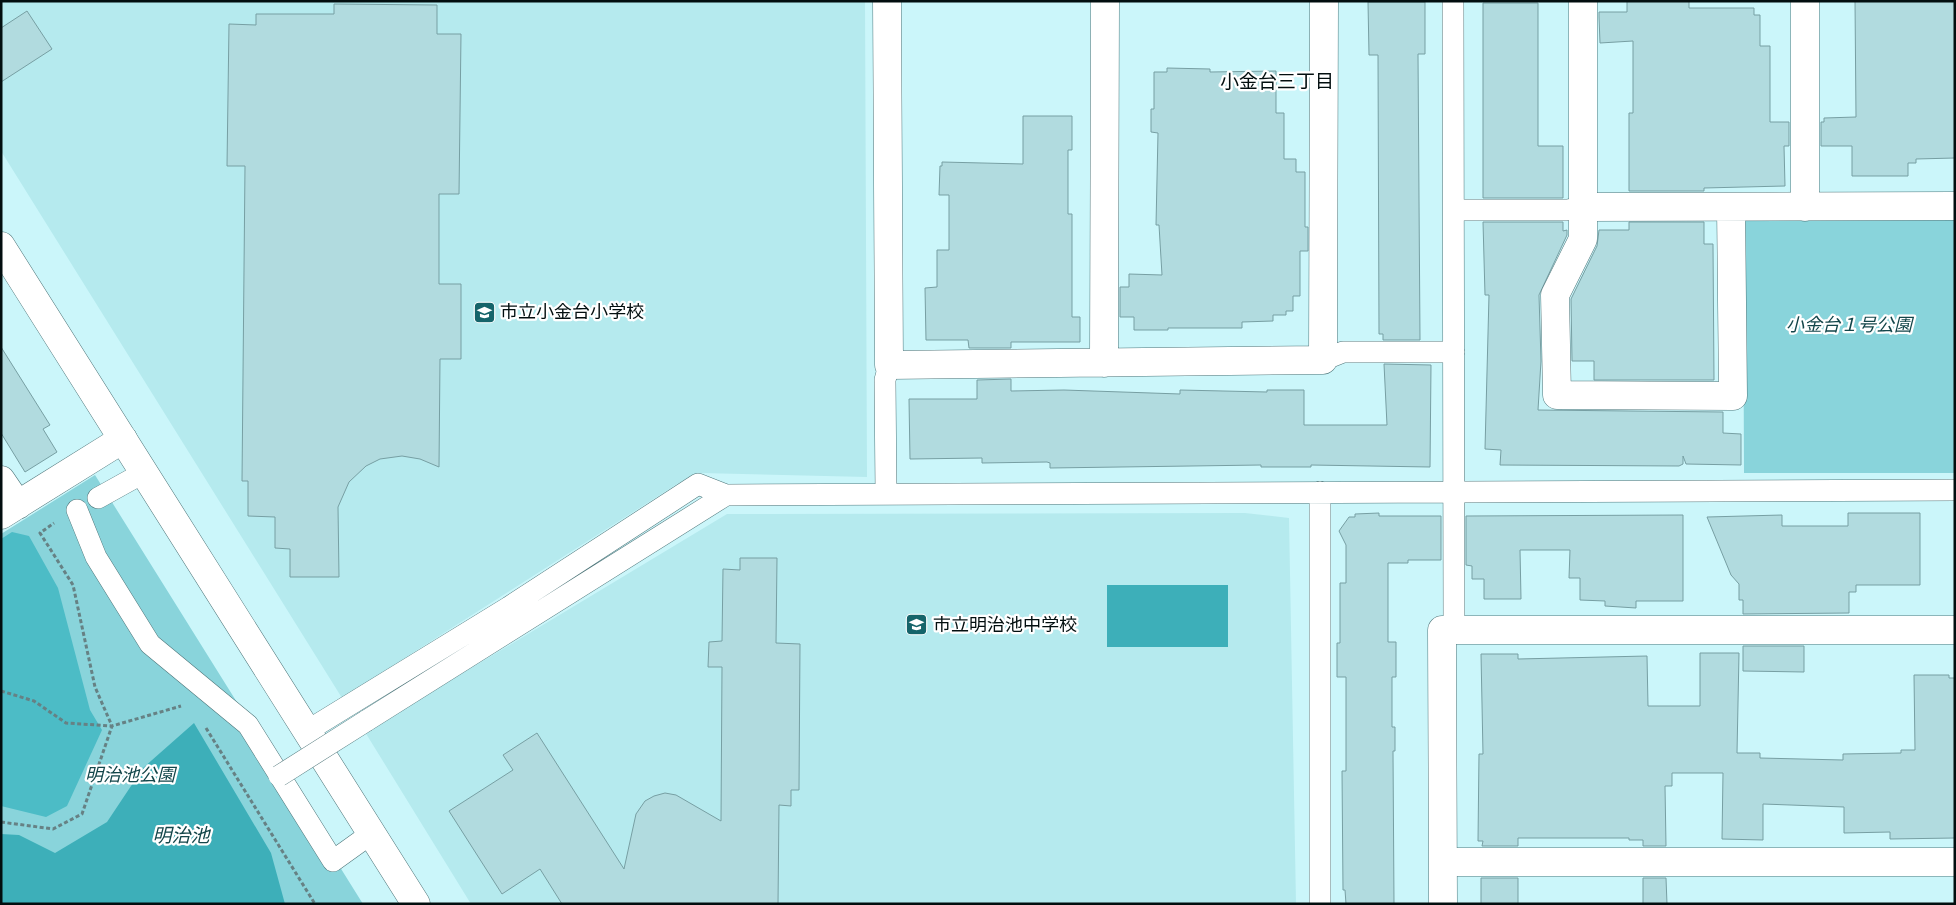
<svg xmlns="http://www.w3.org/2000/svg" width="1956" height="905" font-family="Bitter,'Noto Sans JP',serif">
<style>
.built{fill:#b5eaee}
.green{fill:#89d4db}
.forest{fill:#4cbcc6}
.water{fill:#3dafb9}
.building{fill:#b1dbdf;stroke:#779fa3}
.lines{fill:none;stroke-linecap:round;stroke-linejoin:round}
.pedestrian-casing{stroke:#4f767a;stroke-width:22}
.minor-casing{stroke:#4f767a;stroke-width:29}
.tertiary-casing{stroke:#4f767a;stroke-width:29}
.path{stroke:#668184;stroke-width:3;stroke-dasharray:4 2.5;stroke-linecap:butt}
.pedestrian{stroke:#fff;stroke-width:21}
.minor{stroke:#fff;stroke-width:28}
.tertiary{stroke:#fff;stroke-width:28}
.pedestrian-bridge-casing{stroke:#4f767a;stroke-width:22;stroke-linecap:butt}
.pedestrian-bridge{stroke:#fff;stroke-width:21}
.labels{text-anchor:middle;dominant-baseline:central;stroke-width:4.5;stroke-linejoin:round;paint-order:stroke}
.poi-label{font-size:18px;fill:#020e0f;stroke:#fff;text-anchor:start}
.park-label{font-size:18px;font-style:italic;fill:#13464a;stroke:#fff}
.neighbourhood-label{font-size:19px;fill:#020e0f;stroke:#fff}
.water-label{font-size:19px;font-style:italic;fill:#13464a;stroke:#fff}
</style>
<rect width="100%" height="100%" fill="#cbf6fa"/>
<!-- built -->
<path class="built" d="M 1,1 L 865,1 L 867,477 L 700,473 L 677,484 L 342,698 L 1,151 Z
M 1245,513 L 1289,518 L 1296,904 L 471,904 L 365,732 L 727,514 Z"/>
<!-- green -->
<path class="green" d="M 1743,220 L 1955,220 L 1955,473 L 1744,473 Z
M 95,475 L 363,904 L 1,904 L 1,534 Z"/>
<!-- forest -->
<path class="forest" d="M 12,532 L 29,536 L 58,588 L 90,710 L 102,730 L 67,806 L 46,817 L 1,806 L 1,539 Z"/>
<!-- water -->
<path class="water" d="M 1107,585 L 1228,585 L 1228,647 L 1107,647 Z
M 194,723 L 271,853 L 285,904 L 1,904 L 1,834 L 19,835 L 55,853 L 107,822 L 143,768 Z"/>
<!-- building -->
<path class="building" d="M 1627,1 L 1689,1 L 1689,8 L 1754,8 L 1754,15 L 1760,15 L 1760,46 L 1770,46 L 1770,122 L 1789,122 L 1789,146 L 1784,146 L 1785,186 L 1704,188 L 1704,191 L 1629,191 L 1629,113 L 1633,113 L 1633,41 L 1600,43 L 1599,17 L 1599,12 L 1627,12 Z
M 1855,1 L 1955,1 L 1955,158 L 1916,159 L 1916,163 L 1908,163 L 1908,176 L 1852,176 L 1852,146 L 1821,146 L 1821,122 L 1824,122 L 1824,118 L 1856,117 Z
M 1368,2 L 1425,2 L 1425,54 L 1418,54 L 1420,340 L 1383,340 L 1383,334 L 1379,334 L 1378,55 L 1369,55 Z
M 1483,3 L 1538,3 L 1538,146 L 1563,146 L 1563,198 L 1483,198 Z
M 334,4 L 437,5 L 437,34 L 461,34 L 459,194 L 439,194 L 439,284 L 461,284 L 461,359 L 440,359 L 439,467 L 420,459 L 402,456 L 380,459 L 366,466 L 349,482 L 338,507 L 339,577 L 290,577 L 290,549 L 275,548 L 275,517 L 248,516 L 248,481 L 242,481 L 245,166 L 227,166 L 229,24 L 256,25 L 256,14 L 334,14 Z
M 27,11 L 52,49 L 1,82 L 1,28 Z
M 1167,68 L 1210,69 L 1210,72 L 1276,71 L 1276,113 L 1284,113 L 1284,159 L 1296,159 L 1296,172 L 1305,172 L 1305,227 L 1308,227 L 1308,251 L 1300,251 L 1300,296 L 1293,296 L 1293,311 L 1286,311 L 1286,315 L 1273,315 L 1273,321 L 1242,322 L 1242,328 L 1168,328 L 1168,330 L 1134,330 L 1134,317 L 1120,317 L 1120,287 L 1129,287 L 1129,274 L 1162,275 L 1159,225 L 1156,225 L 1158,133 L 1151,132 L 1151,109 L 1154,109 L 1154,72 L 1167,72 Z
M 1023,116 L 1072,116 L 1072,150 L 1068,150 L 1068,214 L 1072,214 L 1072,317 L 1080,317 L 1080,342 L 1011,342 L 1011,348 L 969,348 L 968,340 L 926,340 L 925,288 L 937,287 L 937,250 L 949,250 L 949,195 L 939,195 L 940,166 L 942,166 L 942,162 L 1023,164 Z
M 1483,222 L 1563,222 L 1563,231 L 1567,230 L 1567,235 L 1539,295 L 1541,361 L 1538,410 L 1723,412 L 1723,433 L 1741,434 L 1741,465 L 1686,464 L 1683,456 L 1683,464 L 1679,466 L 1500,465 L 1501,450 L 1485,449 L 1489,295 L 1485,295 Z
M 1629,222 L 1704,222 L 1704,244 L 1713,244 L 1714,380 L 1594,380 L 1594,361 L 1572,361 L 1571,299 L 1597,246 L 1599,230 L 1629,230 Z
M 1,347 L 50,425 L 43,429 L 57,452 L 25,472 L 1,433 Z
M 1384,364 L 1431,365 L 1430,467 L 1311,465 L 1311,467 L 1261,467 L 1261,465 L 1050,468 L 1050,463 L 1047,462 L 982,463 L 982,458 L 910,459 L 909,399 L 977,399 L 977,380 L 1011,379 L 1011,391 L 1064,390 L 1180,394 L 1180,390 L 1267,392 L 1267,390 L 1304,390 L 1304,425 L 1387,425 Z
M 1379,513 L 1379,516 L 1441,516 L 1441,560 L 1408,560 L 1408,563 L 1388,563 L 1388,642 L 1396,642 L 1396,677 L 1392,677 L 1392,727 L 1395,727 L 1395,751 L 1393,751 L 1394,904 L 1346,904 L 1345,890 L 1343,890 L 1342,771 L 1346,771 L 1346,677 L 1337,677 L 1337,643 L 1340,643 L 1340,583 L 1346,583 L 1346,545 L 1339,531 L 1349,517 L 1355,517 L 1355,514 Z
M 1848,513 L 1920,513 L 1920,585 L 1856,585 L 1856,592 L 1849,592 L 1849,613 L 1743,614 L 1743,600 L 1739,600 L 1739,584 L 1731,575 L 1707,517 L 1782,515 L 1782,526 L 1848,526 Z
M 1683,515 L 1683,601 L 1636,601 L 1636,608 L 1605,606 L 1605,601 L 1580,600 L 1580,578 L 1569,578 L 1570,550 L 1520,550 L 1521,599 L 1484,599 L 1484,579 L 1472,579 L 1472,566 L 1466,565 L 1466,516 Z
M 740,558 L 777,558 L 776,643 L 800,644 L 799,790 L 791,790 L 791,806 L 779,805 L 778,904 L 562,904 L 540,869 L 502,894 L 449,811 L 513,770 L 503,755 L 537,733 L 624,869 L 636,814 L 645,801 L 654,796 L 665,793 L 676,795 L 721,821 L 722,667 L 708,667 L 709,642 L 722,641 L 723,569 L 740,570 Z
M 1743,646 L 1804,646 L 1804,672 L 1743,671 Z
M 1700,653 L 1739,653 L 1737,753 L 1760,753 L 1760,758 L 1843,760 L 1843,754 L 1901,753 L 1901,750 L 1915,750 L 1914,675 L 1949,675 L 1949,678 L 1955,678 L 1955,838 L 1890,839 L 1890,832 L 1844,833 L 1844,807 L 1763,804 L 1763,840 L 1722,839 L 1723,773 L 1672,773 L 1672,786 L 1665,786 L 1666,846 L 1643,846 L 1643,840 L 1629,840 L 1629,838 L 1518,838 L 1518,846 L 1482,846 L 1483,841 L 1478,841 L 1479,754 L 1483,754 L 1481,654 L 1518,654 L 1518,659 L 1647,656 L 1648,706 L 1700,706 Z
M 1481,878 L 1518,878 L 1518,904 L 1481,904 Z
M 1643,878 L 1666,878 L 1667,904 L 1643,904 Z"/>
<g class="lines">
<defs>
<path id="pedestrian" d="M 1453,1 L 1454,630
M 1454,210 L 1567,210 L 1584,207
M 1323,360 L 1343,352 L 1454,352
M 1320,492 L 1320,904
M 886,494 L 885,380 L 889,365
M 98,498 L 143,473
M 77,510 L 96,557 L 150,644 L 248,725 L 333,861 L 372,833
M 366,721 L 726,495
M 307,731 L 509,607 L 698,484 L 726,495 L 1955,490"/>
<path id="minor" d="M 887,1 L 889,365 L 1323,360 L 1324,1
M 1583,1 L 1583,239 L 1555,295 L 1557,395 L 1733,396 L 1731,207
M 1805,1 L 1805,207
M 1584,207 L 1955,206
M 1104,363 L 1105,1
M 1,480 L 18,505
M 1,515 L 123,439
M 1443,862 L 1955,862
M 1443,904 L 1442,630 L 1955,630"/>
<path id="tertiary" d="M 1,246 L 416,904"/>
</defs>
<!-- pedestrian casing -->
<use href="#pedestrian" class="pedestrian-casing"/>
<!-- minor casing -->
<use href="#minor" class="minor-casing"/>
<!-- tertiary casing -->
<use href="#tertiary" class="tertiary-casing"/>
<!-- path -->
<path class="path" d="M 1,691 L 34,701 L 66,723 L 112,726 L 181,706
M 206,728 L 315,904
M 1,822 L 53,829 L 82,814 L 112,726 L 95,687 L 73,585 L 40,533 L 54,523"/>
<!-- pedestrian -->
<use href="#pedestrian" class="pedestrian"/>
<!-- minor -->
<use href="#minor" class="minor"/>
<!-- tertiary -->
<use href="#tertiary" class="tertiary"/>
<defs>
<path id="pedestrian-bridge" d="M 279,776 L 366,721"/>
</defs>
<!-- pedestrian-bridge casing -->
<use href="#pedestrian-bridge" class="pedestrian-bridge-casing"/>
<!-- pedestrian-bridge -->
<use href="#pedestrian-bridge" class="pedestrian-bridge"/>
</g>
<!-- icons -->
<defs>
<symbol id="school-square" viewBox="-11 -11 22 22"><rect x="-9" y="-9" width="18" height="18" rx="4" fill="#15646a" stroke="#fff"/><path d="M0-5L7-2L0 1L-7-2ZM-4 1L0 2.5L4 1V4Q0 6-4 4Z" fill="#fff"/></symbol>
</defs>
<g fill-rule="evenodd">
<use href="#school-square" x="472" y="300" width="25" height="25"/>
<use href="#school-square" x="904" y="612" width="25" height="25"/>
</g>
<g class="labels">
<!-- poi labels -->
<g class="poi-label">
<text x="500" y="312">市立小金台小学校</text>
<text x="933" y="625">市立明治池中学校</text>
</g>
<!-- park labels -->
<g class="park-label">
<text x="1849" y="325">小金台１号公園</text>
<text x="130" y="775">明治池公園</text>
</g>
<!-- neighbourhood labels -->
<g class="neighbourhood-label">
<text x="1277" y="81">小金台三丁目</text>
</g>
<!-- water labels -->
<g class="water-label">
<text x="181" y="835">明治池</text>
</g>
</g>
<!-- border -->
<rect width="1956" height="905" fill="none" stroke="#020e0f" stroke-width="5"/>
</svg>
